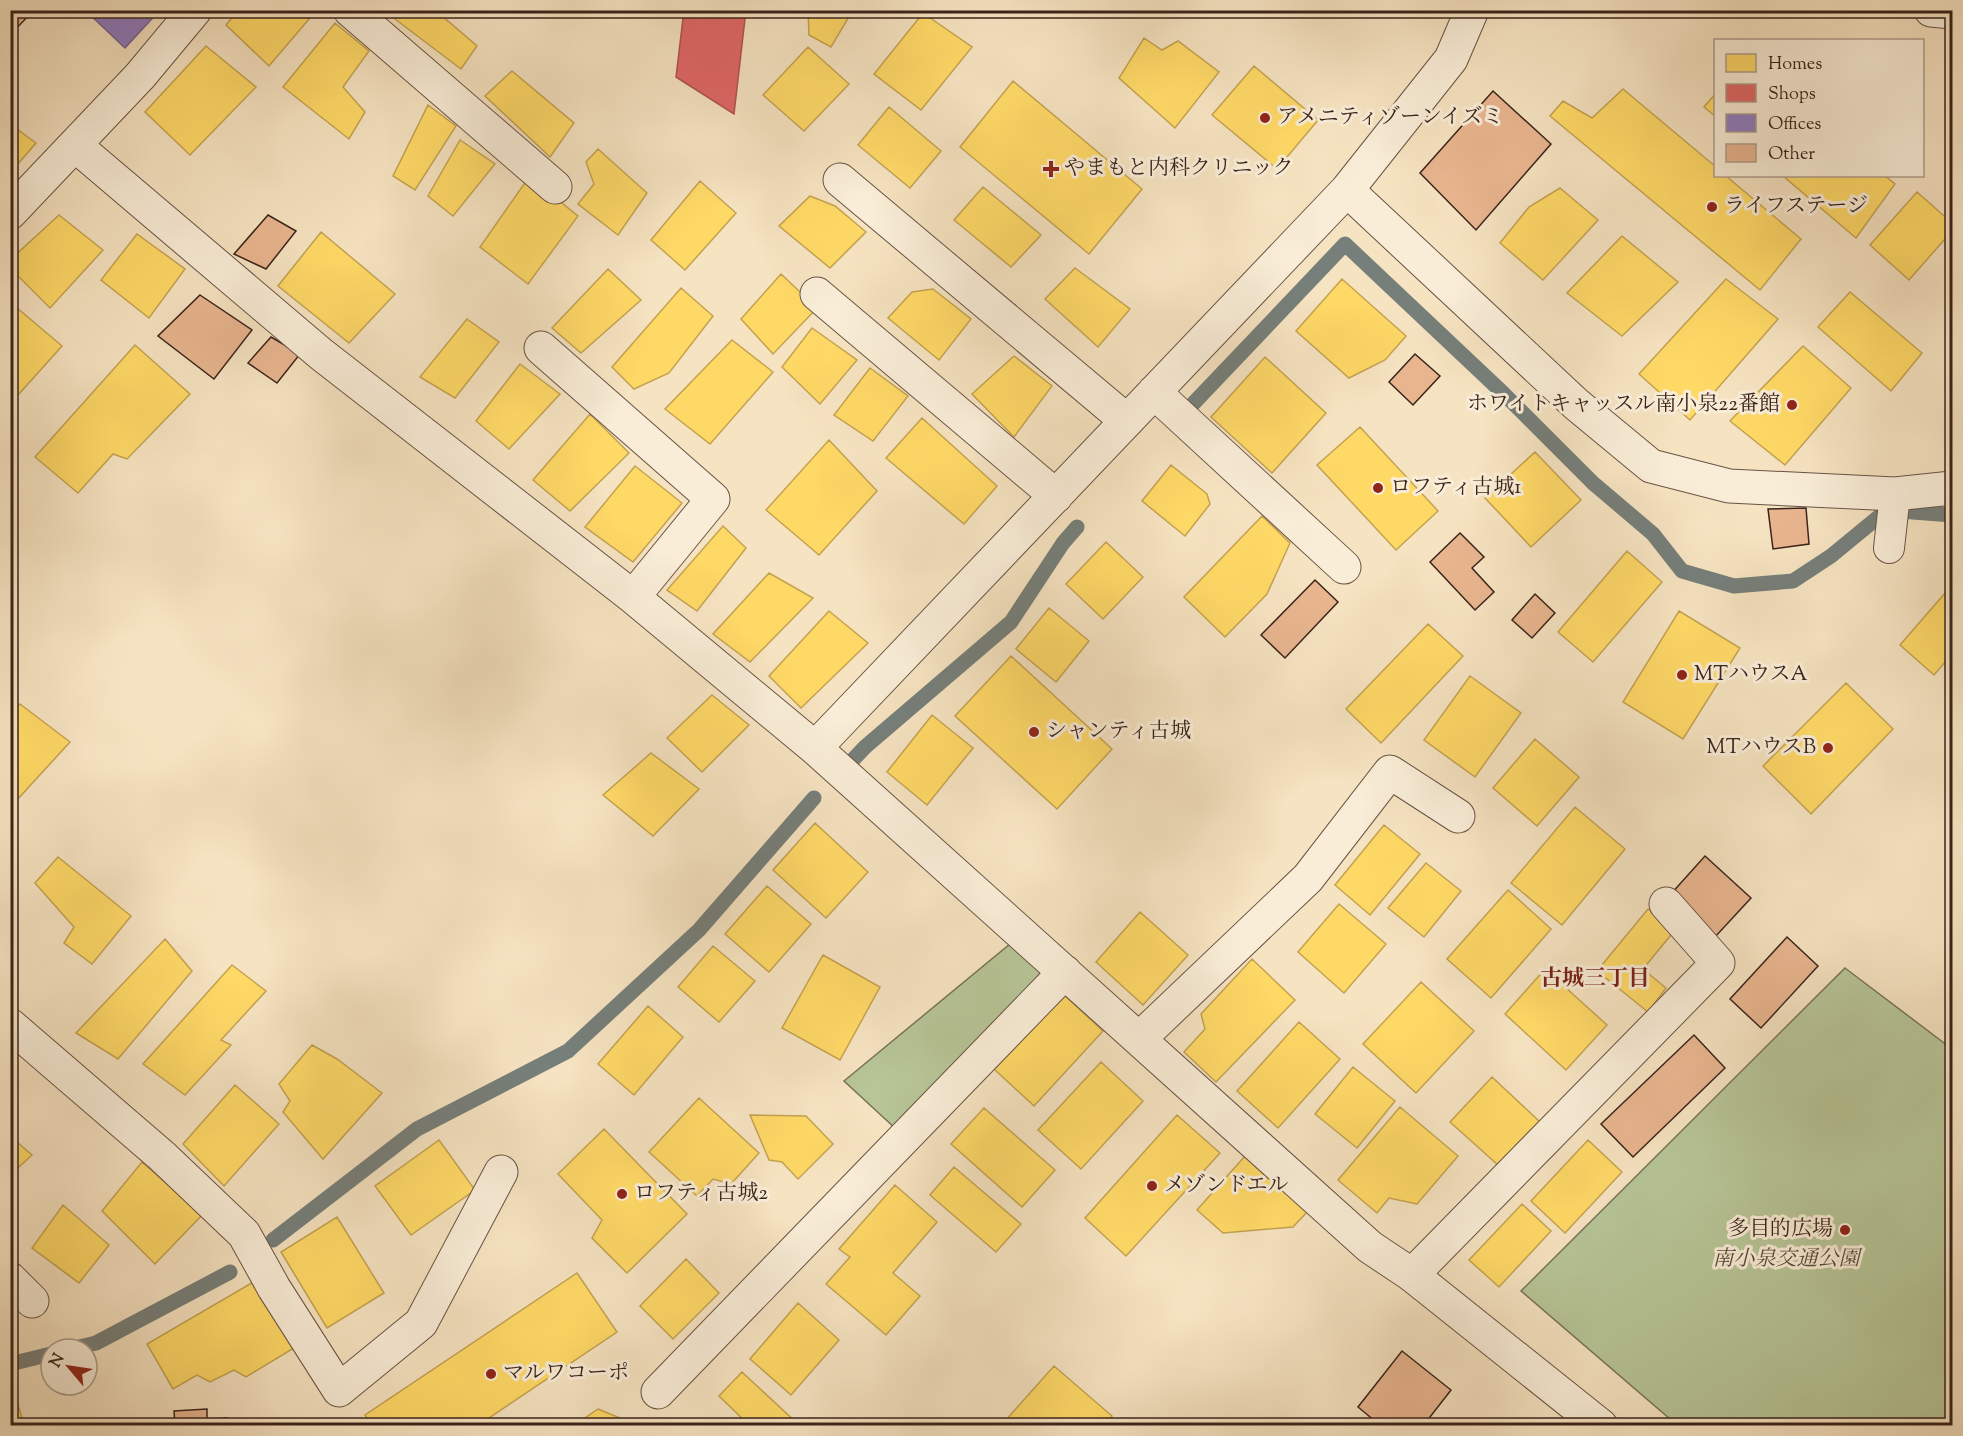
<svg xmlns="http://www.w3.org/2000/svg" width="1963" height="1436" font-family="'Sorts Mill Goudy','Noto Serif JP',serif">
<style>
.green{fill:#b7c597;stroke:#787459;stroke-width:1.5}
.homes{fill:#ffd966;stroke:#c4a250;stroke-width:1.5}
.shops{fill:#e06666;stroke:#ae5250;stroke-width:1.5}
.offices{fill:#8e7cc3;stroke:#756191;stroke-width:1.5}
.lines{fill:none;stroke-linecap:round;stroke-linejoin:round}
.stream{stroke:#767f7a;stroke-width:15}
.building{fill:#e8b58f;stroke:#3a231b;stroke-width:1.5}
.service-casing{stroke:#695344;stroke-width:32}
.minor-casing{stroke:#695344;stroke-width:35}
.tertiary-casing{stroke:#695344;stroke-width:35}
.service{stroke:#f9edd7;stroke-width:30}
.minor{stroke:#f9edd7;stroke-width:33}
.tertiary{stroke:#f9edd7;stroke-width:33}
.poi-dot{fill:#8f2418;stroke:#f9edd7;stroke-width:2}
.labels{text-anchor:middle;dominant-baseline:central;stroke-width:6;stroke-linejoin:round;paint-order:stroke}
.poi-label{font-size:21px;fill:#3a231b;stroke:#f9edd7;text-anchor:start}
.park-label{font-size:21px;font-style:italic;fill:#594c3a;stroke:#f9edd7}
.neighbourhood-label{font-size:22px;font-weight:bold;fill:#7a1f14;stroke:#f9edd7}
</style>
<rect width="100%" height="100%" fill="#f6e3c1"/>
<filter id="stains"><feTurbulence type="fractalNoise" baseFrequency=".00333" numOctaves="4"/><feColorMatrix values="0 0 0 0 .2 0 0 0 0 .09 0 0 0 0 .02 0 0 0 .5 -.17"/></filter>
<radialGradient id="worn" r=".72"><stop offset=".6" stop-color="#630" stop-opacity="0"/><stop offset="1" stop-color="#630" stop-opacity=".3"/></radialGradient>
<!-- green -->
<path class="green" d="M 1010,944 L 1045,969 L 897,1130 L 844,1081 Z
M 1845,968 L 1952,1049 L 1952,1425 L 1677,1425 L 1521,1291 Z"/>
<!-- homes -->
<path class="homes" d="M 238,10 L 313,10 L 315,12 L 269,66 L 226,25 Z
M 396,10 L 435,10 L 477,46 L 461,69 L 391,16 Z
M 808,10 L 853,10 L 831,47 L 809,35 Z
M 923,13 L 972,47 L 921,110 L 874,74 Z
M 335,23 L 369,51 L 343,87 L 365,112 L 349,139 L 283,87 Z
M 1144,38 L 1162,50 L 1178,41 L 1219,72 L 1175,128 L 1119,78 Z
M 206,46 L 256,87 L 190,155 L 145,112 Z
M 808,47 L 849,84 L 804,131 L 763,95 Z
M 1254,66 L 1318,120 L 1277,169 L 1212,115 Z
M 512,71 L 574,123 L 550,157 L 485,96 Z
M 1013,81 L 1142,189 L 1089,254 L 960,147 Z
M 1623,89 L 1716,167 L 1716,176 L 1726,176 L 1801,239 L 1760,290 L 1550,116 L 1563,101 L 1592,118 Z
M 1716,93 L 1716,117 L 1704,107 Z
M 428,105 L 456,126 L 415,190 L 393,176 Z
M 889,107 L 941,151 L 910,188 L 858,145 Z
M 10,124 L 36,143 L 10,173 Z
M 460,140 L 495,164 L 453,216 L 428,196 Z
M 598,149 L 647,193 L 618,235 L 578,204 L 594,184 L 586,162 Z
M 1783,176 L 1885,176 L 1895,184 L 1856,238 Z
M 529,177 L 578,216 L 528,284 L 480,247 Z
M 700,181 L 736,213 L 685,270 L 651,240 Z
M 983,187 L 1041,235 L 1011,267 L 954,220 Z
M 1560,188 L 1598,220 L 1543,280 L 1500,243 L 1529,207 Z
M 1917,192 L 1952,223 L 1952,231 L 1909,280 L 1870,245 Z
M 810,196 L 835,206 L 866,232 L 830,268 L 779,226 Z
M 59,215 L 103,250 L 50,308 L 10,268 L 10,260 Z
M 321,232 L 395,294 L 349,343 L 278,286 Z
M 137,234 L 185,269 L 149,318 L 101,280 Z
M 1622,236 L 1678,282 L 1622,336 L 1567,293 Z
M 1075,268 L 1130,309 L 1098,347 L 1045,299 Z
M 608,269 L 641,300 L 581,353 L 552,328 Z
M 781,274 L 817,308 L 773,354 L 741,319 Z
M 1342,279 L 1406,336 L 1385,360 L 1349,378 L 1296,331 Z
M 1726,279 L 1778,319 L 1690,420 L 1639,374 Z
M 681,288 L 713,316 L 669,373 L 634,389 L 612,367 Z
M 933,289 L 971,319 L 939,360 L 888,318 L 912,292 Z
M 1850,292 L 1922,353 L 1891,391 L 1818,327 Z
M 10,302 L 62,346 L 10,404 Z
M 467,319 L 499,342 L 455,398 L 420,377 Z
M 812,328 L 857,360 L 820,404 L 782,367 Z
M 732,340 L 773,372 L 710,444 L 665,409 Z
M 135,345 L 190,394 L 127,459 L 113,454 L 78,493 L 35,457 Z
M 1803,346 L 1851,388 L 1785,465 L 1730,421 Z
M 1014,356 L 1052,386 L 1014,437 L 972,394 Z
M 1265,357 L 1326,413 L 1272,473 L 1211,417 Z
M 520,364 L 560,394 L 509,449 L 476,421 Z
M 870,368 L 908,396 L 873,441 L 834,415 Z
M 590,414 L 629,453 L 570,511 L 533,480 Z
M 922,418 L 997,486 L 964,524 L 886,458 Z
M 1360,427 L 1438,511 L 1396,550 L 1317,465 Z
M 829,440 L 877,491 L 819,555 L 766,510 Z
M 1535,452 L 1581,500 L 1531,547 L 1485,498 Z
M 1171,465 L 1207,494 L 1210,504 L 1185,536 L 1142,501 Z
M 635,466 L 682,503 L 633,562 L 585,527 Z
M 1262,516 L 1290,543 L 1267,594 L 1225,637 L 1184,597 Z
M 723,526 L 746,548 L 697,611 L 667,590 Z
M 1106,542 L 1143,577 L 1103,619 L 1066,584 Z
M 1627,551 L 1662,582 L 1593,662 L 1558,632 Z
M 769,573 L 813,598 L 750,662 L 713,634 Z
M 1952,585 L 1952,654 L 1934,675 L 1900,645 Z
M 1049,608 L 1089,641 L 1056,682 L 1016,649 Z
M 829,611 L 868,643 L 801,708 L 769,676 Z
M 1679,611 L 1740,648 L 1683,739 L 1623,702 Z
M 1428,624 L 1463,656 L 1381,743 L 1346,709 Z
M 1011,656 L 1112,749 L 1057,809 L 955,716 Z
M 1470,676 L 1521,713 L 1475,777 L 1424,740 Z
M 1846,683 L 1893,729 L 1811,814 L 1763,766 Z
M 712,695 L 749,725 L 702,772 L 667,738 Z
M 20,704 L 70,742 L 16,801 L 10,797 L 10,714 Z
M 932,715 L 973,748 L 927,805 L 887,772 Z
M 1535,739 L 1579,777 L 1537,826 L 1493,788 Z
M 651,753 L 699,789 L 653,836 L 603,795 Z
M 1575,807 L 1625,849 L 1562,925 L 1511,883 Z
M 815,823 L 868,872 L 826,918 L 773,870 Z
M 1384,825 L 1420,854 L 1370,915 L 1335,885 Z
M 58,857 L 131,916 L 92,964 L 64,943 L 74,927 L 35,883 Z
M 1426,863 L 1461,891 L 1424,937 L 1388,908 Z
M 767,886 L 811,924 L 769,972 L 725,934 Z
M 1508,890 L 1551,929 L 1491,998 L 1447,959 Z
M 1339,904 L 1386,944 L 1344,993 L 1298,952 Z
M 1648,909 L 1675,930 L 1643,969 L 1666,988 L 1648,1012 L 1597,971 Z
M 1140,912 L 1188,955 L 1143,1005 L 1096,962 Z
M 165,939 L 192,971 L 118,1059 L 76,1033 Z
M 713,946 L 755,981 L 719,1022 L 678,987 Z
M 823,955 L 880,987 L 840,1060 L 782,1028 Z
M 1252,959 L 1295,1000 L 1216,1082 L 1184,1052 L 1205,1029 L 1201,1014 Z
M 232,965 L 266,991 L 221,1040 L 231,1045 L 185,1095 L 143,1064 Z
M 1545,969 L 1607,1025 L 1566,1070 L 1505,1014 Z
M 1421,982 L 1474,1031 L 1416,1093 L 1363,1044 Z
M 1063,994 L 1103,1031 L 1034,1106 L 994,1069 Z
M 648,1006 L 683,1037 L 634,1095 L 598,1064 Z
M 1299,1022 L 1340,1059 L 1278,1128 L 1237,1091 Z
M 312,1045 L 337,1059 L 382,1093 L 323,1159 L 283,1112 L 290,1101 L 279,1084 Z
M 1101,1062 L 1143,1101 L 1081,1169 L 1038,1130 Z
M 1353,1067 L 1395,1101 L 1357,1148 L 1315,1114 Z
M 1492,1077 L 1540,1122 L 1499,1166 L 1450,1122 Z
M 235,1085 L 279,1124 L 224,1186 L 183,1144 Z
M 699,1098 L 759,1153 L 731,1184 L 713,1179 L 697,1196 L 649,1152 Z
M 1400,1107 L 1458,1156 L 1417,1204 L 1389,1198 L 1377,1213 L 1338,1180 Z
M 984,1108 L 1055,1170 L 1022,1207 L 951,1144 Z
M 750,1115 L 806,1116 L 833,1144 L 798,1179 L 782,1162 L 769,1160 Z
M 1177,1115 L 1220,1153 L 1126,1256 L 1085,1218 Z
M 604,1129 L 687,1214 L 627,1273 L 592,1238 L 602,1220 L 558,1174 Z
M 10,1136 L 32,1155 L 10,1175 Z
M 439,1140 L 475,1190 L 411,1235 L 375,1186 Z
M 1588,1140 L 1622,1172 L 1565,1233 L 1531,1201 Z
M 1245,1156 L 1308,1211 L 1293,1227 L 1223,1233 L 1197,1210 Z
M 142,1162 L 202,1215 L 155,1264 L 102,1211 Z
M 954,1167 L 1021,1224 L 996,1252 L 930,1195 Z
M 895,1185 L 937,1222 L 893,1273 L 920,1296 L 886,1335 L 826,1284 L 850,1257 L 839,1249 Z
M 1522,1204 L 1551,1231 L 1499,1287 L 1469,1260 Z
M 63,1205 L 109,1245 L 79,1283 L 32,1248 Z
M 337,1217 L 384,1293 L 327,1328 L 281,1252 Z
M 686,1259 L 719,1293 L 673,1339 L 640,1306 Z
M 577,1273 L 617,1332 L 477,1426 L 372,1426 L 365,1415 Z
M 255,1281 L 294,1348 L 246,1377 L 234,1370 L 210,1382 L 197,1375 L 173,1389 L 147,1344 Z
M 798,1303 L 839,1340 L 791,1395 L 750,1359 Z
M 1054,1366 L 1112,1416 L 1104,1426 L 1010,1426 L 1005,1421 Z
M 742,1372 L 800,1426 L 750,1426 L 719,1396 Z
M 10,1388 L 12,1388 L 25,1426 L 10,1426 Z
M 598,1409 L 630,1422 L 632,1426 L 573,1426 Z"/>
<!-- shops -->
<path class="shops" d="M 684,10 L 746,10 L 734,114 L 676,77 Z"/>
<!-- offices -->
<path class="offices" d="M 85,10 L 160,10 L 125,48 Z"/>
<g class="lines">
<!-- stream -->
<path class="stream" d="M 1190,407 L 1345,244 L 1503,393 L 1593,483 L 1653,534 L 1682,571 L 1734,586 L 1793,581 L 1831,556 L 1887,510 L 1952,515
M 850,763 L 865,747 L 1011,622 L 1063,543 L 1077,527
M 273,1240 L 417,1129 L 568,1051 L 699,930 L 814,798
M 71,1349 L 96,1343 L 230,1272
M 10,1364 L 51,1354"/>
</g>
<!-- building -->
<path class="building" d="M 10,10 L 34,10 L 10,35 Z
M 1493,91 L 1551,144 L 1476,230 L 1420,173 Z
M 268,215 L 296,231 L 266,269 L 234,254 Z
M 200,295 L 252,330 L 214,379 L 158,336 Z
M 271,337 L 300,354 L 277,383 L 248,363 Z
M 1415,354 L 1440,376 L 1413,405 L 1389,382 Z
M 1806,508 L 1809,544 L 1773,549 L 1768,509 Z
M 1460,533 L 1484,557 L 1472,568 L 1494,592 L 1475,610 L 1430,562 Z
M 1315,580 L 1338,602 L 1285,658 L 1261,635 Z
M 1535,594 L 1555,613 L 1532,638 L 1512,620 Z
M 1705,856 L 1751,898 L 1715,937 L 1670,895 Z
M 1787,937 L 1818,966 L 1761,1028 L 1730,999 Z
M 1694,1035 L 1725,1068 L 1633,1157 L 1601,1124 Z
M 1402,1351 L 1451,1390 L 1423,1426 L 1381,1426 L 1358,1407 Z
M 207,1409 L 207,1419 L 227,1418 L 227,1426 L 175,1426 L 174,1411 Z"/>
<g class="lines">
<defs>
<path id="service" d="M 1889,548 L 1895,494"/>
<path id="minor" d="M 350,10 L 555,187
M 76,146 L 321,354 L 633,597 L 815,748 L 1370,1247 L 1412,1275 L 1718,963 L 1666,904
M 840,180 L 1127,421
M 1347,190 L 1576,404 L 1651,466 L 1729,486 L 1895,494 L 1952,488
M 10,213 L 140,76 L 195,10
M 817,294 L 1056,496
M 541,348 L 713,499 L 633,597
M 1154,392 L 1344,567
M 815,748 L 1347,190 L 1451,59 L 1472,10
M 10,1025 L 162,1156 L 244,1234 L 274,1288 L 339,1390 L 421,1323 L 501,1172
M 1139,1039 L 1308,878 L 1390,772 L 1458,816
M 10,1279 L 32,1301
M 658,1392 L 1065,972"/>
<path id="tertiary" d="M 1931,10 L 1952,12
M 1412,1275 L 1601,1426"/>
</defs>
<!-- service casing -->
<use href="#service" class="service-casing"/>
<!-- minor casing -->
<use href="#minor" class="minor-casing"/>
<!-- tertiary casing -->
<use href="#tertiary" class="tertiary-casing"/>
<!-- service -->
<use href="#service" class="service"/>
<!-- minor -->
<use href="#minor" class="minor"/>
<!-- tertiary -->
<use href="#tertiary" class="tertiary"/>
</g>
<!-- markers -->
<g class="poi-dot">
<circle cx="1265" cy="118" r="6"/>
<path d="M1048 160h6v6h6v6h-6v6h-6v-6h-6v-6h6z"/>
<circle cx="1712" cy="207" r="6"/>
<circle cx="1792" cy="405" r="6"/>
<circle cx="1378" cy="488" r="6"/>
<circle cx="1682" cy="675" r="6"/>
<circle cx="1034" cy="732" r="6"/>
<circle cx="1828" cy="748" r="6"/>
<circle cx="1152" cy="1186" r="6"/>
<circle cx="622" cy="1194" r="6"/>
<circle cx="1845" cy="1230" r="6"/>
<circle cx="491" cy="1374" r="6"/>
</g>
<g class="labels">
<!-- poi labels -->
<g class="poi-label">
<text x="1277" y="118">アメニティゾーンイズミ</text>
<text x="1064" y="169">やまもと内科クリニック</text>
<text x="1724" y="207">ライフステージ</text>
<text x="1780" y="405" text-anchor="end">ホワイトキャッスル南小泉22番館</text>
<text x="1390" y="488">ロフティ古城1</text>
<text x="1694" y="675">MTハウスA</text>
<text x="1046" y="732">シャンティ古城</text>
<text x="1816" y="748" text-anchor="end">MTハウスB</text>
<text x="1164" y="1186">メゾンドエル</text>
<text x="634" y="1194">ロフティ古城2</text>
<text x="1833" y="1230" text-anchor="end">多目的広場</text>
<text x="503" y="1374">マルワコーポ</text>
</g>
<!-- park labels -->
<g class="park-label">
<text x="1786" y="1260">南小泉交通公園</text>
</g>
<!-- neighbourhood labels -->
<g class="neighbourhood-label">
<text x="1595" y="980">古城三丁目</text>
</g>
</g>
<!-- margin -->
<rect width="1963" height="1436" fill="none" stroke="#f6e3c1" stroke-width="36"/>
<rect x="12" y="12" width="1939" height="1412" fill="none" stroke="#3a231b" stroke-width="3"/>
<rect x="18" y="18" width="1927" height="1400" fill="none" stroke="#3a231b" stroke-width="1.5"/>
<!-- legend -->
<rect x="1714" y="39" width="210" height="138" fill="#f9edd7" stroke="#ad9c8c" stroke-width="1.5"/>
<rect x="1726" y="54" width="30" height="18" fill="#ffd966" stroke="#ad9c8c" stroke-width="1.5"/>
<text x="1768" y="69" font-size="18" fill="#3a231b">Homes</text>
<rect x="1726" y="84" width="30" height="18" fill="#e06666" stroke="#ad9c8c" stroke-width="1.5"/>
<text x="1768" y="99" font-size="18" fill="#3a231b">Shops</text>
<rect x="1726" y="114" width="30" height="18" fill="#8e7cc3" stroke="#ad9c8c" stroke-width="1.5"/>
<text x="1768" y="129" font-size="18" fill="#3a231b">Offices</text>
<rect x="1726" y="144" width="30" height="18" fill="#e8b58f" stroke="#ad9c8c" stroke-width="1.5"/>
<text x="1768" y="159" font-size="18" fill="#3a231b">Other</text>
<!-- north arrow -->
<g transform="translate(69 1367) rotate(299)"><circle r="28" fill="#f9edd7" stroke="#ad9c8c" stroke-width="1.5"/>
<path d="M0-4.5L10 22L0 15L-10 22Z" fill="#8f2418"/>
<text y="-9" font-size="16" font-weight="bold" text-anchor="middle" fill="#3a231b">N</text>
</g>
<rect width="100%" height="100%" filter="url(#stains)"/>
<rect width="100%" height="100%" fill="url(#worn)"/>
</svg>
